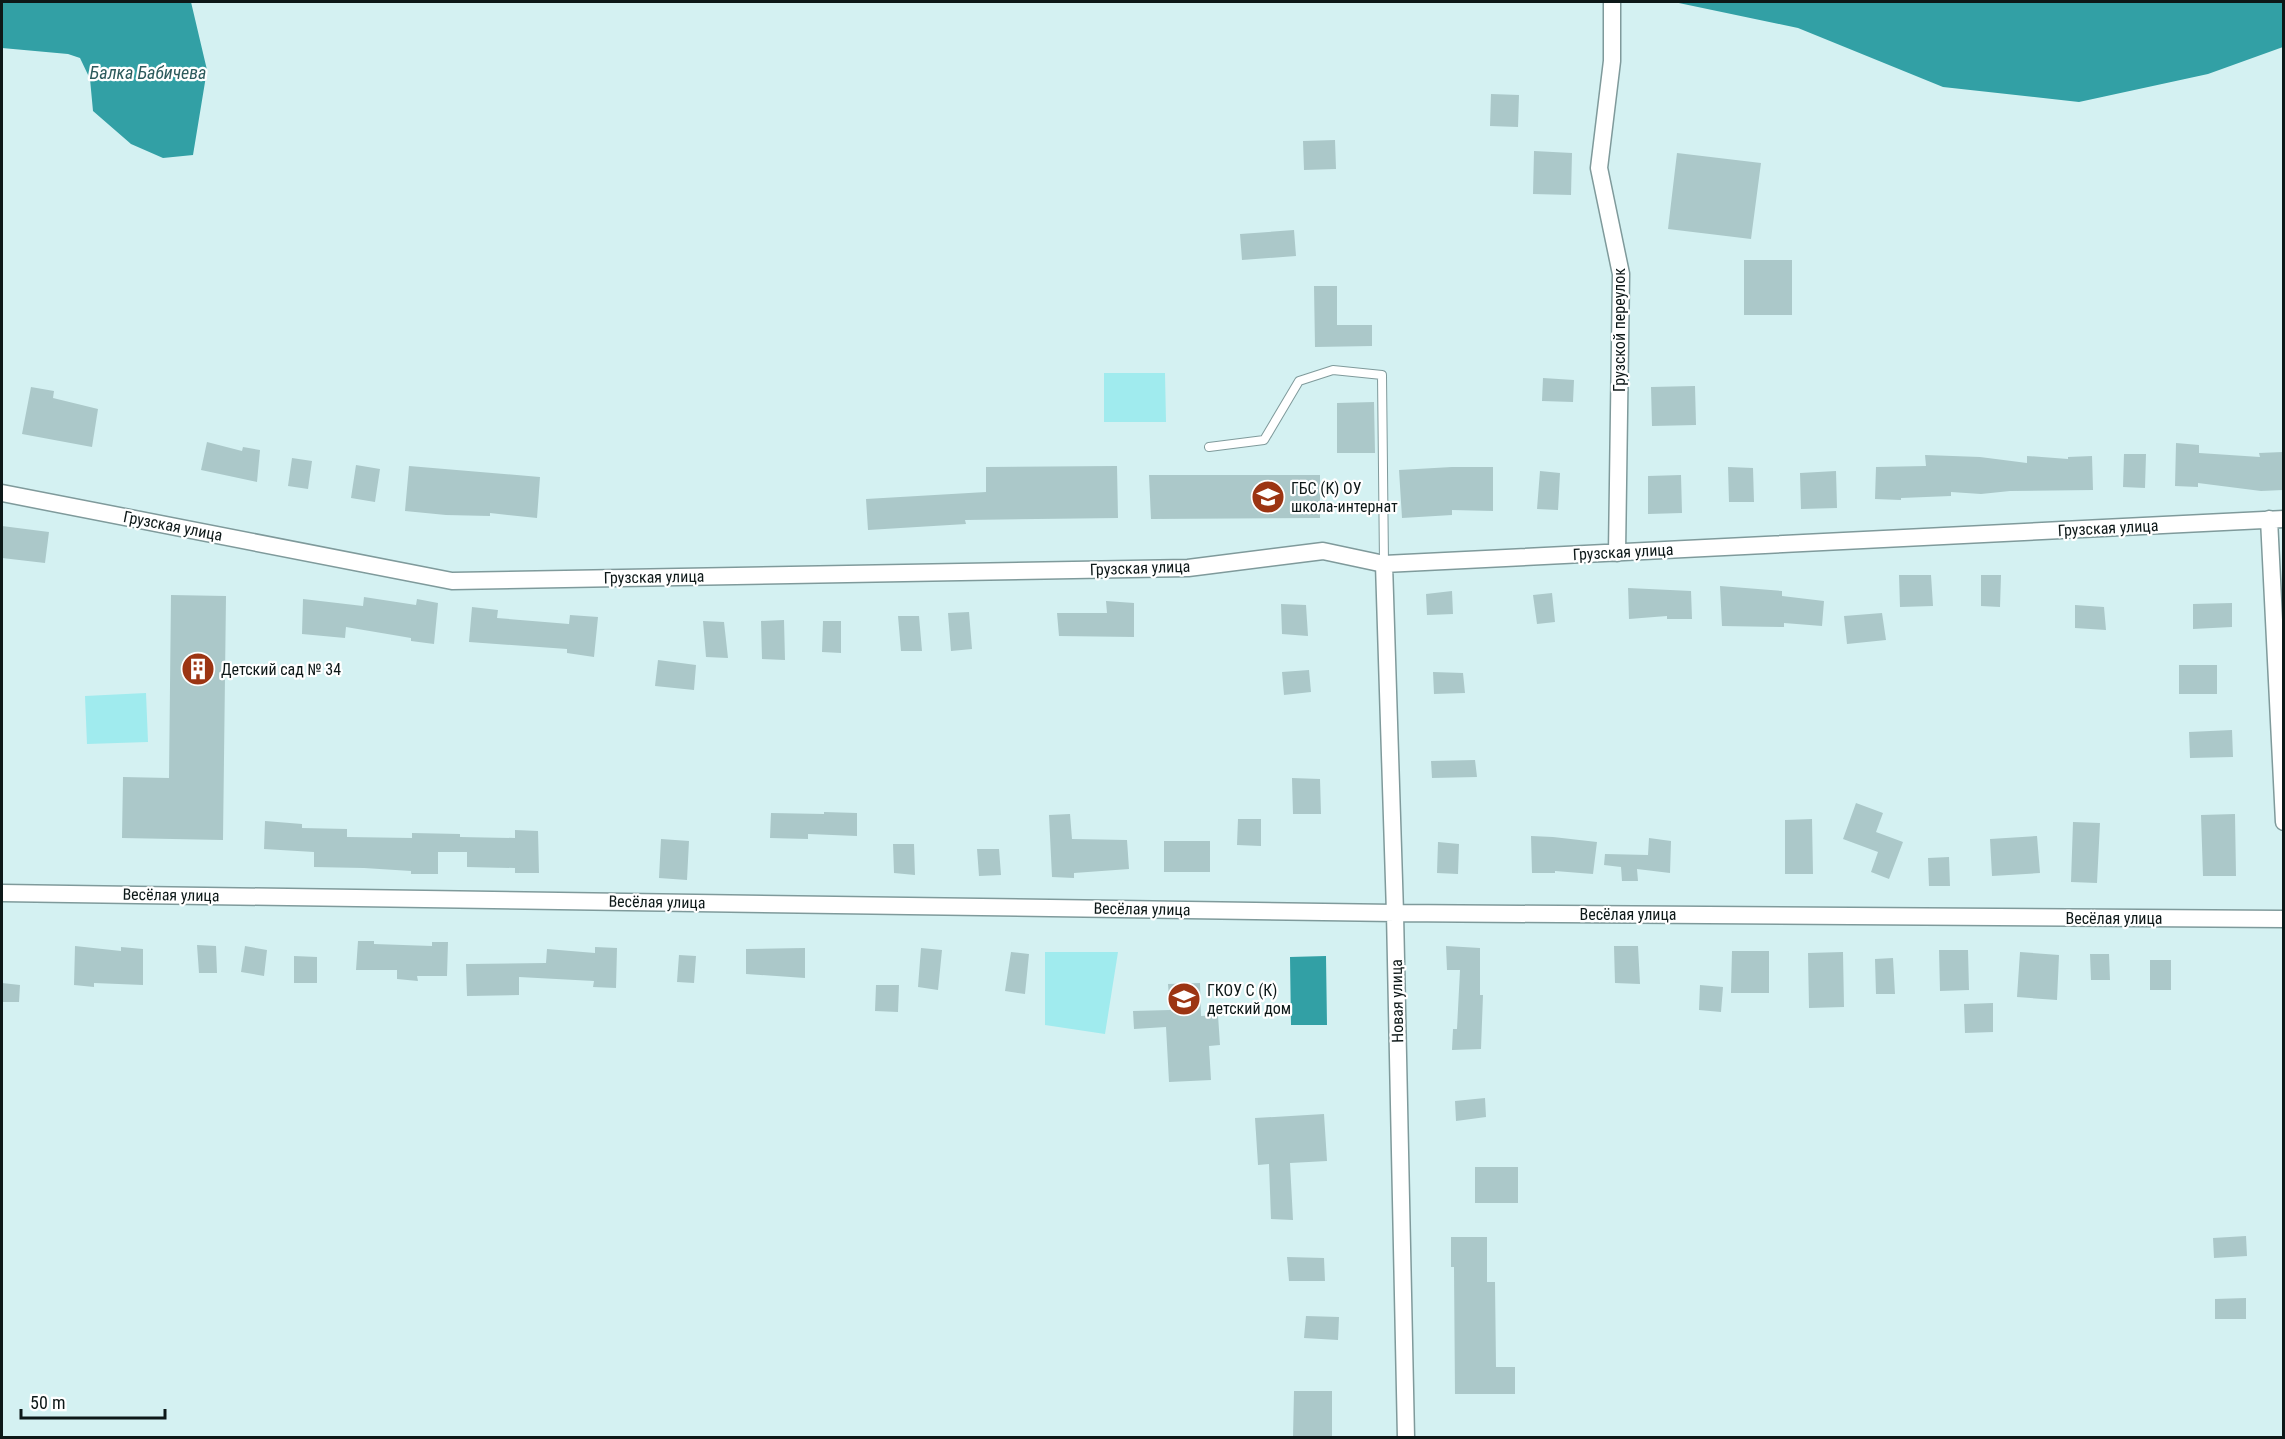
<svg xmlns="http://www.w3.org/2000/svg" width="2285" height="1439" font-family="'Roboto Condensed',sans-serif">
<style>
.green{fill:#a0ebee}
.water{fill:#32a0a5}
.building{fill:#abc8c9}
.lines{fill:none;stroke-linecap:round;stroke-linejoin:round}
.service-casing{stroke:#7f9a9b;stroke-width:10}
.minor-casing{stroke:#7f9a9b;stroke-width:19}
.service{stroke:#fff;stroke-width:8}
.minor{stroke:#fff;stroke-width:16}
.labels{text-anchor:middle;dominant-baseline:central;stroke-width:4.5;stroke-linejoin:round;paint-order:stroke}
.street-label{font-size:16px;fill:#0d1818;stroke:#fff}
.poi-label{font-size:16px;fill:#0d1818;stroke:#fff;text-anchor:start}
.water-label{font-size:18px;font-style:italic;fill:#2d5b5d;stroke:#fff}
</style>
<rect width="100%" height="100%" fill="#d4f1f2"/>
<!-- green -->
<path class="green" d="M 1104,373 L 1165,373 L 1166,422 L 1104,422 Z
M 146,693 L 148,742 L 87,744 L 85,696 Z
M 1045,952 L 1118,952 L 1105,1034 L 1045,1025 Z"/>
<!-- water -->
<path class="water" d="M 2,2 L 191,2 L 207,70 L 193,155 L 163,158 L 131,144 L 93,111 L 90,79 L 80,58 L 68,54 L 2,48 Z
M 1674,2 L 2283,2 L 2283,47 L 2208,74 L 2079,102 L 1943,87 L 1798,28 Z
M 1326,956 L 1327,1025 L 1291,1025 L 1290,957 Z"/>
<!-- building -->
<path class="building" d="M 1491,94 L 1519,95 L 1518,127 L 1490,126 Z
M 1335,140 L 1336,169 L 1304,170 L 1303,141 Z
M 1534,151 L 1572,153 L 1571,195 L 1533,194 Z
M 1677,153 L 1761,163 L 1751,239 L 1668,229 Z
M 1294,230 L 1296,256 L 1242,260 L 1240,234 Z
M 1744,260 L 1792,260 L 1792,315 L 1744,315 Z
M 1314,286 L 1337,286 L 1337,325 L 1372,325 L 1372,346 L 1315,347 Z
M 1543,378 L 1574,380 L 1573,402 L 1542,401 Z
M 1695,386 L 1696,425 L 1652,426 L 1651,387 Z
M 31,387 L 54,391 L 53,398 L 98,409 L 92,447 L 22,434 Z
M 1374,402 L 1375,453 L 1337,453 L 1337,403 Z
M 207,442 L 242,451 L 243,447 L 260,450 L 257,482 L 201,470 Z
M 2176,443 L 2199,445 L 2199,453 L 2260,457 L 2259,453 L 2283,452 L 2283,490 L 2261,491 L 2198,483 L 2198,487 L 2175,486 Z
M 2124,454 L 2146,454 L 2145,488 L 2123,487 Z
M 1925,455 L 1980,457 L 2027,463 L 2027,456 L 2068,459 L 2068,457 L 2092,456 L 2093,490 L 2010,491 L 1981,494 L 1951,492 L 1951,496 L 1901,498 L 1901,500 L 1875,499 L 1876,467 L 1926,466 Z
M 292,458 L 312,461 L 308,489 L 288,486 Z
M 356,465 L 380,469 L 375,502 L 351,498 Z
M 409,466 L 540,477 L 537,518 L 490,513 L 490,516 L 446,515 L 405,511 Z
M 1117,466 L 1118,518 L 965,520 L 966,524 L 868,530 L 866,499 L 986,492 L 986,467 Z
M 1452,467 L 1493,467 L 1493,511 L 1452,510 L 1452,515 L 1402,518 L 1399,470 Z
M 1728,467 L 1753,468 L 1754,502 L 1729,502 Z
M 1540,471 L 1560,473 L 1558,510 L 1537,509 Z
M 1836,471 L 1837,508 L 1801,509 L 1800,473 Z
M 1149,475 L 1320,475 L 1320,518 L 1151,519 Z
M 1681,475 L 1682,513 L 1648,514 L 1648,476 Z
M 2,526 L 49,532 L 45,563 L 2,558 Z
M 1899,575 L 1931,575 L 1933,606 L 1900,607 Z
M 1981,575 L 2001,575 L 2000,607 L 1981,606 Z
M 1720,586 L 1782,591 L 1782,596 L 1824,601 L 1822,626 L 1784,623 L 1784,627 L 1722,626 Z
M 1628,588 L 1691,591 L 1692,619 L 1667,619 L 1667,616 L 1629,619 Z
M 1452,591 L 1453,614 L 1427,615 L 1426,594 Z
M 1552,593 L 1555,622 L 1537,624 L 1533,595 Z
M 171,595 L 226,596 L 223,840 L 122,838 L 123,777 L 169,778 Z
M 364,597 L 416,605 L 417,599 L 438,603 L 434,644 L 411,641 L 411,638 L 346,627 L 345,638 L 302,634 L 303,599 L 363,606 Z
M 1106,601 L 1134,603 L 1134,637 L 1059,636 L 1057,613 L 1107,613 Z
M 2232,603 L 2232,627 L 2193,629 L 2193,604 Z
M 1281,604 L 1306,605 L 1308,636 L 1282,634 Z
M 2075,605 L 2104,607 L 2106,630 L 2075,628 Z
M 472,607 L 498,610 L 497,618 L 569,624 L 570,615 L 598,617 L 594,657 L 567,653 L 567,649 L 469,642 Z
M 969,612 L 972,649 L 951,651 L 948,613 Z
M 1882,613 L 1886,640 L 1847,644 L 1844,616 Z
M 898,616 L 919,616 L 922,651 L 901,651 Z
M 784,620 L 785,660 L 762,659 L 761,621 Z
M 703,621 L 724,622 L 728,658 L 706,657 Z
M 823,621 L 841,621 L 841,653 L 822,652 Z
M 658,660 L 696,665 L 694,690 L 655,686 Z
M 2179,665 L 2217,665 L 2217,694 L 2179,694 Z
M 1309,670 L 1311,692 L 1284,695 L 1282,672 Z
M 1433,672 L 1463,673 L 1465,693 L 1434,694 Z
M 2232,730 L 2233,757 L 2190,758 L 2189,732 Z
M 1475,760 L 1477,777 L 1432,778 L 1431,761 Z
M 1292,778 L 1320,779 L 1321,814 L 1293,814 Z
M 1856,803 L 1883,813 L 1876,832 L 1903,842 L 1889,879 L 1871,872 L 1878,852 L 1843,839 Z
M 824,812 L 857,813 L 857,836 L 808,834 L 808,839 L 770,838 L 771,813 L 824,814 Z
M 1070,814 L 1072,839 L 1127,840 L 1129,869 L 1074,873 L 1074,878 L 1052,877 L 1049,815 Z
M 2235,814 L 2236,876 L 2203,876 L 2201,815 Z
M 1238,819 L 1261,819 L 1261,846 L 1237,845 Z
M 1812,819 L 1813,874 L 1785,874 L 1785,820 Z
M 265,821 L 302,824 L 302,828 L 347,829 L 347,837 L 412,838 L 412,833 L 460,834 L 460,837 L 515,838 L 515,830 L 538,831 L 539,873 L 515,873 L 515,868 L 467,867 L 467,852 L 438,852 L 438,874 L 411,874 L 411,871 L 364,868 L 314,867 L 314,852 L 264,849 Z
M 2073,822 L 2100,823 L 2097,883 L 2071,882 Z
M 1531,836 L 1553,837 L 1597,842 L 1593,874 L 1555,871 L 1555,873 L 1532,873 Z
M 2037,836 L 2040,873 L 1992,876 L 1990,839 Z
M 1649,838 L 1671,841 L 1670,873 L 1637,869 L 1638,881 L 1622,881 L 1621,867 L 1604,865 L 1605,854 L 1648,855 Z
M 661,839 L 689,841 L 687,880 L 659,878 Z
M 1164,841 L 1210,841 L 1210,872 L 1164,872 Z
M 1438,842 L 1459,844 L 1458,874 L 1437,873 Z
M 893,844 L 914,844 L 915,875 L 894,873 Z
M 977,849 L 999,849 L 1001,875 L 979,876 Z
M 1949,857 L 1950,886 L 1929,886 L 1928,858 Z
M 358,941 L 374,941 L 374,944 L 432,946 L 432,942 L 448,942 L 447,976 L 417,976 L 418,981 L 397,979 L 397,970 L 356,970 Z
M 197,945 L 216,946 L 217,973 L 199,973 Z
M 75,946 L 121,951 L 121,947 L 143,949 L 143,985 L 94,983 L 94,987 L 74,985 Z
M 245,946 L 267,950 L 264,976 L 241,972 Z
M 1446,946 L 1480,948 L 1480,995 L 1483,995 L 1481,1049 L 1452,1050 L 1453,1029 L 1457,1029 L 1460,970 L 1447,970 Z
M 1614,946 L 1638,946 L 1640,984 L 1615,983 Z
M 595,947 L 617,948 L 616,988 L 593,987 L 594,981 L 519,977 L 519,995 L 467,996 L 466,964 L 546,963 L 547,949 L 595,953 Z
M 805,948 L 805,978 L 746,974 L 746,949 Z
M 921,948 L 942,950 L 938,990 L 918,987 Z
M 1939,950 L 1968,950 L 1969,990 L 1940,991 Z
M 1732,951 L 1769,951 L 1769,993 L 1731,993 Z
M 1011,952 L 1029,954 L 1025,994 L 1005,991 Z
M 1843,952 L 1844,1007 L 1809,1008 L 1808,953 Z
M 2020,952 L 2059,955 L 2057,1000 L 2017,997 Z
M 2090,954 L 2109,954 L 2110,980 L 2091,980 Z
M 679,955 L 696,956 L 694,983 L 677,982 Z
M 294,956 L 317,957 L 317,983 L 294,983 Z
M 1893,958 L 1895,994 L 1876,994 L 1875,959 Z
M 2150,960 L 2171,960 L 2171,990 L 2150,990 Z
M 2,983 L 20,985 L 19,1002 L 2,1002 Z
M 1200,983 L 1201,1016 L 1218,1015 L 1220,1045 L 1209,1046 L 1211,1080 L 1169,1082 L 1166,1027 L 1134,1029 L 1133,1011 L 1170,1010 L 1168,984 Z
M 876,985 L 899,985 L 898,1012 L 875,1011 Z
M 1700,985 L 1723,987 L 1721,1012 L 1699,1010 Z
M 1993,1003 L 1993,1032 L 1965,1033 L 1964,1004 Z
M 1485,1098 L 1486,1117 L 1456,1121 L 1455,1101 Z
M 1324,1114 L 1327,1161 L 1290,1163 L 1293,1220 L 1271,1219 L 1269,1164 L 1258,1165 L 1255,1118 Z
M 1475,1167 L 1518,1167 L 1518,1203 L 1475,1203 Z
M 2246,1236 L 2247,1256 L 2214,1258 L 2213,1238 Z
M 1451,1237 L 1487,1237 L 1487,1282 L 1495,1282 L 1496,1367 L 1515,1367 L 1515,1394 L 1455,1394 L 1454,1267 L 1451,1267 Z
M 1287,1257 L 1324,1258 L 1325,1281 L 1289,1281 Z
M 2246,1298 L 2246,1319 L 2215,1319 L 2215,1299 Z
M 1306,1316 L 1339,1317 L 1338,1340 L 1304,1338 Z
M 1294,1391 L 1332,1391 L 1332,1437 L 1293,1437 Z"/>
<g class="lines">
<defs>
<path id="service" d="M 1209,447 L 1264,440 L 1299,381 L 1333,370 L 1382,375 L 1384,564"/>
<path id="minor" d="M 1612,2 L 1612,61 L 1599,168 L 1621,274 L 1617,553
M 2,493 L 452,581 L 1188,568 L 1323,551 L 1384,564 L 2284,519
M 2269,519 L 2284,822
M 1384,564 L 1395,913 L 1406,1438
M 2,893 L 1395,913 L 2284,919"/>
</defs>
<!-- service casing -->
<use href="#service" class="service-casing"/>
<!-- minor casing -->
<use href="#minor" class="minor-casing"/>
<!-- service -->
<use href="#service" class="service"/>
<!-- minor -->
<use href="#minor" class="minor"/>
</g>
<!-- icons -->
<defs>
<symbol id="school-disc" viewBox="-11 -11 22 22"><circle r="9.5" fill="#9c3513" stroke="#fff"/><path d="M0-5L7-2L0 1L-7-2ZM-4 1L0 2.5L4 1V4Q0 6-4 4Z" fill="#fff"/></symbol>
<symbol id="building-disc" viewBox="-11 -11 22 22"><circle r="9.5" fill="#9c3513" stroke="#fff"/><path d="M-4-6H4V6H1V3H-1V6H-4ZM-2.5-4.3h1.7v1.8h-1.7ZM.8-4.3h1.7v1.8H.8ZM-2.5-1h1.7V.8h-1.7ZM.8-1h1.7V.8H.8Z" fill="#fff"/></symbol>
</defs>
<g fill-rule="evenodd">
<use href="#school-disc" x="1249" y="478" width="38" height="38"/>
<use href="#building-disc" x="179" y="650" width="38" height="38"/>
<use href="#school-disc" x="1165" y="980" width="38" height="38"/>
</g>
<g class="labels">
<!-- street labels -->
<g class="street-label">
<text transform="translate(1619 330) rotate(-90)">Грузской переулок</text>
<text transform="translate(173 526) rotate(11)">Грузская улица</text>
<text transform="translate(2108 528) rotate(-3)">Грузская улица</text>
<text transform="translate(1623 552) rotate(-3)">Грузская улица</text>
<text transform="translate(1140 568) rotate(-2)">Грузская улица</text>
<text transform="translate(654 577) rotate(-1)">Грузская улица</text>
<text transform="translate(171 895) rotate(1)">Весёлая улица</text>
<text transform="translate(657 902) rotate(1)">Весёлая улица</text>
<text transform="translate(1142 909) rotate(1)">Весёлая улица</text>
<text x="1628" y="914">Весёлая улица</text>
<text x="2114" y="918">Весёлая улица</text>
<text transform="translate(1397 1001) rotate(-91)">Новая улица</text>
</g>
<!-- poi labels -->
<g class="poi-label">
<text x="1291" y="488">ГБС (К) ОУ<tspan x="1291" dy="18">школа-интернат</tspan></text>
<text x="221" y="669">Детский сад № 34</text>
<text x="1207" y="990">ГКОУ С (К)<tspan x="1207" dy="18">детский дом</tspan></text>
</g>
<!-- water labels -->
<g class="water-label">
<text x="148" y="72">Балка Бабичева</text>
</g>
</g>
<!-- border -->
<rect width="2285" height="1439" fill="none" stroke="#0d1818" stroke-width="6"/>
<!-- scale -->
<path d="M21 1409v9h144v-9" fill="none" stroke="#0d1818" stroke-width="3"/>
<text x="30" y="1409" font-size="18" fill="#0d1818" stroke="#ffffff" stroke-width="4.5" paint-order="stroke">50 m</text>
</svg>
